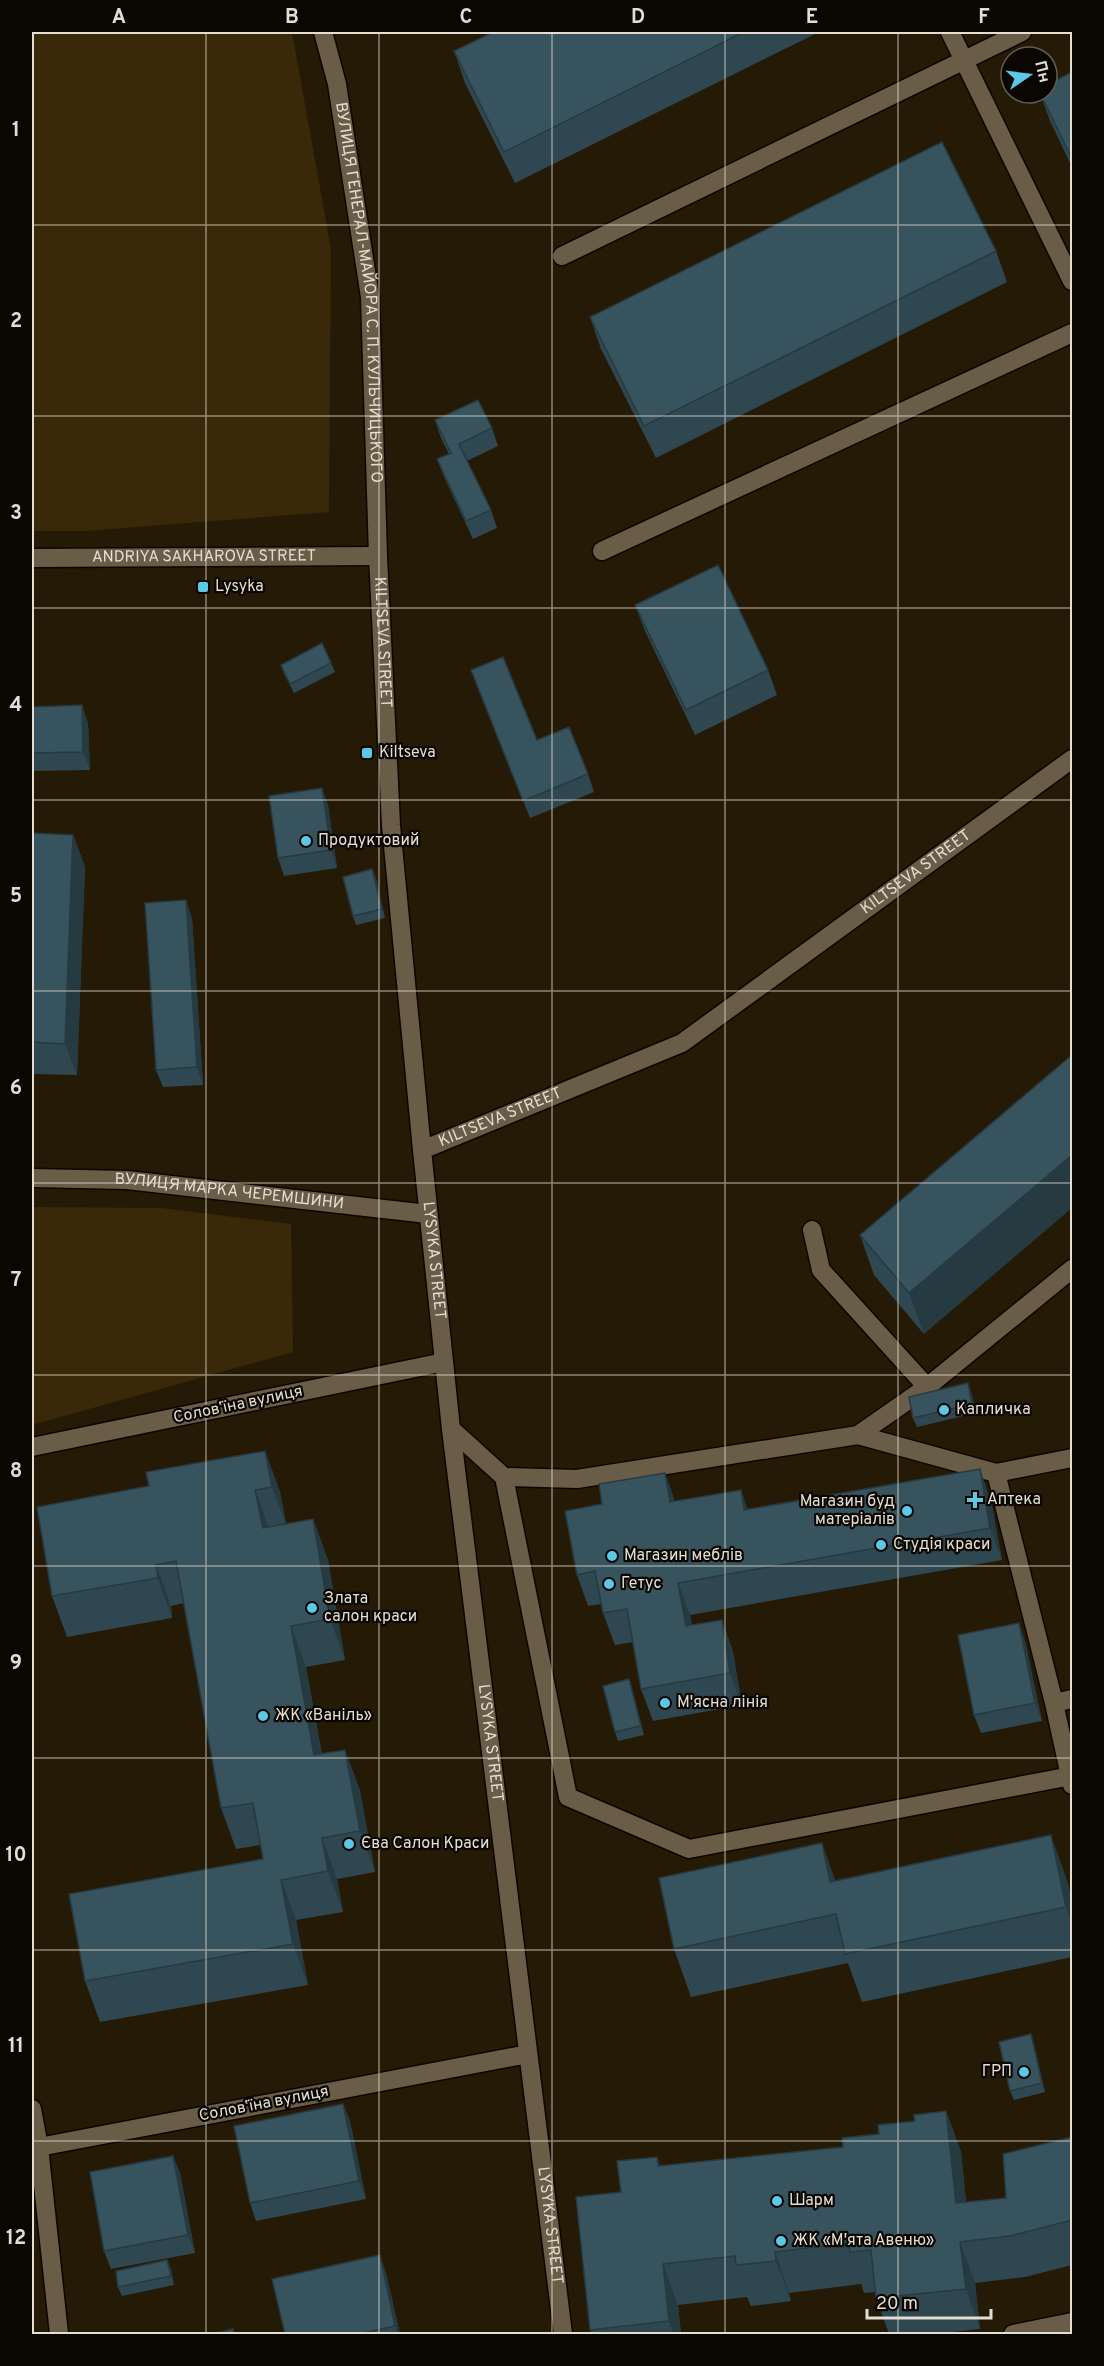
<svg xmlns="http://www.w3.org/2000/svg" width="1104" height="2366" font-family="Overpass,sans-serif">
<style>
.green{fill:#392908}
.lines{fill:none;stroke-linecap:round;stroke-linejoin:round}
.service-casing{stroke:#0e0500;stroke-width:21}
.minor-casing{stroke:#0e0500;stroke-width:21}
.service{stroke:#695d47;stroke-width:18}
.minor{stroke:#695d47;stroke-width:18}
.wall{fill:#2f4750}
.shaded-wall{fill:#263a41}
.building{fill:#37535d;stroke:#263a41;stroke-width:1.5}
.grid{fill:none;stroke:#e4ddd1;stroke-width:1.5;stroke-opacity:0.55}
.poi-dot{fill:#5dc7e8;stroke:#0a0602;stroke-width:2}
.labels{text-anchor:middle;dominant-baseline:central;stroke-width:4.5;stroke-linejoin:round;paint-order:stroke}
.street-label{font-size:16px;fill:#e4ddd1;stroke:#0a0602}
.poi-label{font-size:16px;fill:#e4ddd1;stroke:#0a0602;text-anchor:start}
.neatline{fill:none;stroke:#e4ddd1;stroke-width:2}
.grid-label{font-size:20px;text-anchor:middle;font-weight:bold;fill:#e4ddd1}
</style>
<rect width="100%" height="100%" fill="#251a06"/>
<!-- green -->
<path class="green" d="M 32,32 L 292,32 L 331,249 L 329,512 L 86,531 L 32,531 Z
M 32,1207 L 161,1208 L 291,1224 L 293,1352 L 32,1425 Z"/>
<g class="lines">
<defs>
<path id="service" d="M 950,32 L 1072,281
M 562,256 L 1022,32
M 602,551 L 1072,333
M 812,1230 L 821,1270 L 927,1387
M 451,1429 L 504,1477 L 577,1479 L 858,1435 L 996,1473 L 1072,1458
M 858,1435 L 927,1387 L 1072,1269
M 996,1473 L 1054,1703 L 1072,1785
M 504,1477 L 568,1797 L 689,1849 L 1071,1776
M 1054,1703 L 1072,1699
M 1013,2334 L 1072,2322"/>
<g id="minor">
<path id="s1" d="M 323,32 L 337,84 L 370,297 L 378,556 L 391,825 L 422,1150 L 682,1043 L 1072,759"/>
<path id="s2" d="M 32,558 L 378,556"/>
<path id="s3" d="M 422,1150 L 451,1429 L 563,2334"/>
<path id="s4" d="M 32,1178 L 127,1180 L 428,1214"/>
<path d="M 32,1447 L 444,1362"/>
<path d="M 32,2109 L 39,2147 L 528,2054"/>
<path d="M 39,2147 L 59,2334"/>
</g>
</defs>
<!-- service casing -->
<use href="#service" class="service-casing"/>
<!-- minor casing -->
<use href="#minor" class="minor-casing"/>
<!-- service -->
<use href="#service" class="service"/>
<!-- minor -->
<use href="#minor" class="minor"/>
</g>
<!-- wall -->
<path class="wall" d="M 493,32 L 819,32 L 515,183 L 465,83 L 454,51 Z
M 1072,72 L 1072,167 L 1050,121 L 1040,93 Z
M 996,251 L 1007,282 L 656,458 L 601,349 L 590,317 Z
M 435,420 L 492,428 L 498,446 L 467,461 L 491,510 L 497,528 L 473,539 L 444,477 L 437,459 L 449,454 L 441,438 Z
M 635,605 L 768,670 L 777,695 L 695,735 L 645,631 Z
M 331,663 L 335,672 L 294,693 L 284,674 L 281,665 Z
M 471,670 L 537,740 L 588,774 L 594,792 L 530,818 Z
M 32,707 L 88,723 L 90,770 L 32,771 Z
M 322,788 L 328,805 L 337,868 L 284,876 L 278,858 Z
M 32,833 L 73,835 L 85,867 L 77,1075 L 32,1074 Z
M 376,878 L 385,918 L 356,925 L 353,916 Z
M 192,918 L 203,1085 L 163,1087 L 156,1070 Z
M 1072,1055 L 924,1334 L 874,1275 L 860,1235 Z
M 968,1383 L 971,1392 L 976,1413 L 917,1427 L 913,1418 Z
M 265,1451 L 280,1492 L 286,1524 L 313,1519 L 328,1560 L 345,1660 L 306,1667 L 322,1754 L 345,1750 L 360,1791 L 375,1872 L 337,1879 L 343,1912 L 296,1920 L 308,1985 L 100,2022 L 85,1981 L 263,1859 L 260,1845 L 236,1849 L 221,1808 L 184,1603 L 171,1606 L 172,1618 L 67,1637 L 52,1596 L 149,1486 Z
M 665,1473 L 675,1502 L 748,1510 L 991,1501 L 1002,1560 L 690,1615 L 692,1625 L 722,1620 L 733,1652 L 742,1705 L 653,1721 L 641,1689 L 633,1642 L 615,1645 L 603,1613 L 601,1604 L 588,1606 L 577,1575 L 602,1504 Z
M 1025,1641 L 1042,1721 L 981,1733 L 974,1715 Z
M 629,1679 L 632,1689 L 644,1735 L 618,1741 L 615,1732 Z
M 836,1881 L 1068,1883 L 1072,1904 L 1072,1957 L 862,2002 L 848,1963 L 691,1997 L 674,1949 Z
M 1031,2034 L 1034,2044 L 1045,2092 L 1014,2100 L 1010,2091 Z
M 343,2104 L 350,2121 L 366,2199 L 256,2221 L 250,2203 Z
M 946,2111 L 961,2152 L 966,2202 L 1006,2198 L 1072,2137 L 1072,2265 L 1025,2277 L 975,2283 L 980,2329 L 933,2334 L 889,2334 L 876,2298 L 875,2292 L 864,2293 L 861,2284 L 789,2293 L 791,2301 L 751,2306 L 747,2297 L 678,2305 L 681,2334 L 592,2334 L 590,2330 L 621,2192 L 657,2157 L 660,2166 L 843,2147 Z
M 173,2156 L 180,2173 L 195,2253 L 111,2269 L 104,2251 Z
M 167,2260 L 171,2269 L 174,2285 L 122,2296 L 118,2287 Z
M 386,2273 L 400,2334 L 285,2334 Z"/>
<!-- shaded-wall -->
<path class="shaded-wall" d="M 82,705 L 88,723 L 90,770 L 83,752 Z
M 322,788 L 328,805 L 337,868 L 331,850 Z
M 73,835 L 85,867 L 77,1075 L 65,1044 Z
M 372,869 L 376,878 L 385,918 L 382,909 Z
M 186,900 L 192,918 L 203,1085 L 197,1067 Z
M 1072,1155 L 1072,1208 L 924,1334 L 909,1293 Z
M 968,1383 L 971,1392 L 976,1413 L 972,1404 Z
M 265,1451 L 280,1492 L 287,1528 L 272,1487 Z
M 980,1469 L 991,1501 L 1002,1560 L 990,1528 Z
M 665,1473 L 676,1505 L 670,1502 Z
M 255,1490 L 270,1531 L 263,1528 Z
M 741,1490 L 752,1522 L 744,1510 Z
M 313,1519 L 328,1560 L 345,1660 L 330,1619 Z
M 156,1565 L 171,1606 L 172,1618 L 158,1578 Z
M 678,1583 L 690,1615 L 698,1658 L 686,1626 Z
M 722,1620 L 733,1652 L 742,1705 L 730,1673 Z
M 1019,1623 L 1025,1641 L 1042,1721 L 1035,1703 Z
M 291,1626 L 306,1667 L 329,1796 L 314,1755 Z
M 629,1679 L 632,1689 L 644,1735 L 641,1726 Z
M 345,1750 L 360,1791 L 375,1872 L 360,1831 Z
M 1051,1835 L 1068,1883 L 1072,1904 L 1072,1924 L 1066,1907 Z
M 322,1838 L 337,1879 L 343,1912 L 328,1871 Z
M 822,1843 L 839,1891 L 830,1882 Z
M 281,1880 L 296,1920 L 308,1985 L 293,1944 Z
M 1031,2034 L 1034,2044 L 1045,2092 L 1042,2083 Z
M 343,2104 L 350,2121 L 366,2199 L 359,2181 Z
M 946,2111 L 961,2152 L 970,2241 L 956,2203 Z
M 173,2156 L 180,2173 L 195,2253 L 188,2235 Z
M 960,2242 L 975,2283 L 980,2329 L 966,2289 Z
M 775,2252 L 789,2293 L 791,2301 L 776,2261 Z
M 380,2255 L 386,2273 L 400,2334 L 398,2334 L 395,2326 Z
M 167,2260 L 171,2269 L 174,2285 L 171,2276 Z
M 663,2264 L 678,2305 L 681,2334 L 674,2334 L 669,2321 Z"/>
<!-- building -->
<path class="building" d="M 493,32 L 744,32 L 504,152 L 454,51 Z
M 1072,72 L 1072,159 L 1040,93 L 1047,93 L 1047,85 Z
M 942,142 L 996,251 L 644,426 L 590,317 Z
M 478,400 L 492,428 L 459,444 L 491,510 L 466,521 L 437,459 L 451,453 L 435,420 Z
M 718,565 L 768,670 L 686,710 L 635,605 Z
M 322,643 L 331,663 L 290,684 L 281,665 Z
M 503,657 L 537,740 L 569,727 L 588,774 L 523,801 L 471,670 Z
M 82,705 L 83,752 L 32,753 L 32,707 Z
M 322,788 L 331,850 L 278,858 L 269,796 Z
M 32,833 L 73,835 L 65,1044 L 32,1042 Z
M 372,869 L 382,909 L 353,916 L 343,877 Z
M 186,900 L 197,1067 L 156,1070 L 145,903 Z
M 1072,1055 L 1072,1155 L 909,1293 L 860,1235 Z
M 968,1383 L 972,1404 L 913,1418 L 909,1397 Z
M 265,1451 L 272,1487 L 255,1490 L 263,1528 L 313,1519 L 330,1619 L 291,1626 L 314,1755 L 345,1750 L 360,1831 L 322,1838 L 328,1871 L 281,1880 L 293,1944 L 85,1981 L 69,1894 L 263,1859 L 253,1803 L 221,1808 L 176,1561 L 156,1565 L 158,1578 L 52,1596 L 37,1507 L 149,1486 L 146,1472 Z
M 980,1469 L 990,1528 L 678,1583 L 686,1626 L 722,1620 L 730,1673 L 641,1689 L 627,1609 L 603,1613 L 595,1571 L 577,1575 L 565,1511 L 602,1504 L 599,1484 L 665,1473 L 670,1502 L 741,1490 L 744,1510 Z
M 1019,1623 L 1035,1703 L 974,1715 L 958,1635 Z
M 629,1679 L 641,1726 L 615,1732 L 603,1686 Z
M 1051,1835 L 1066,1907 L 845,1954 L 836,1914 L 674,1949 L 659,1878 L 822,1843 L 830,1882 Z
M 1031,2034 L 1042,2083 L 1010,2091 L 999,2042 Z
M 343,2104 L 359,2181 L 250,2203 L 234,2126 Z
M 946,2111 L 956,2203 L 1006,2198 L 1003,2154 L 1072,2137 L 1072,2220 L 1010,2236 L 960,2242 L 966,2289 L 876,2298 L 871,2250 L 850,2252 L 849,2243 L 775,2252 L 776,2261 L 736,2265 L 735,2256 L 663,2264 L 669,2321 L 590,2330 L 576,2197 L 621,2192 L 617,2161 L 657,2157 L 658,2166 L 843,2147 L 842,2138 L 879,2134 L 878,2125 L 915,2121 L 914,2115 Z
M 173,2156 L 188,2235 L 104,2251 L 90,2172 Z
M 380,2255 L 395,2326 L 358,2334 L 285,2334 L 272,2279 Z
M 167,2260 L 171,2276 L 118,2287 L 116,2271 Z
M 233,2329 L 234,2334 L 213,2334 Z"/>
<!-- grid -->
<path class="grid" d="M 206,32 L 206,2334M 379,32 L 379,2334M 552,32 L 552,2334M 725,32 L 725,2334M 898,32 L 898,2334M 32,225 L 1072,225M 32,416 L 1072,416M 32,608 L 1072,608M 32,800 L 1072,800M 32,991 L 1072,991M 32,1183 L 1072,1183M 32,1375 L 1072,1375M 32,1566 L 1072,1566M 32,1758 L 1072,1758M 32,1950 L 1072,1950M 32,2141 L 1072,2141"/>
<!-- markers -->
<g class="poi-dot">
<rect x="197" y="581" width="12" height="12" rx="3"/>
<rect x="361" y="747" width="12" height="12" rx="3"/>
<circle cx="306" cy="841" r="6"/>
<circle cx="944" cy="1410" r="6"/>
<path d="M972 1491h6v6h6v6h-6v6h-6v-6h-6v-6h6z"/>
<circle cx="907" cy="1511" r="6"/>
<circle cx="881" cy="1545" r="6"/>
<circle cx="612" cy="1556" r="6"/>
<circle cx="609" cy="1584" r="6"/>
<circle cx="312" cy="1608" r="6"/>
<circle cx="665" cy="1703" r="6"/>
<circle cx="263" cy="1716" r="6"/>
<circle cx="349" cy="1844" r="6"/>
<circle cx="1024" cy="2072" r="6"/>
<circle cx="777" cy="2201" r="6"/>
<circle cx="781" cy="2241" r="6"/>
</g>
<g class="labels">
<!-- street labels -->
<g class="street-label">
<text stroke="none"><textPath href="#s1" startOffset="264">ВУЛИЦЯ ГЕНЕРАЛ-МАЙОРА С. П. КУЛЬЧИЦЬКОГО</textPath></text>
<text stroke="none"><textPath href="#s2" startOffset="172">ANDRIYA SAKHAROVA STREET</textPath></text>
<text stroke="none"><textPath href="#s1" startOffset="615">KILTSEVA STREET</textPath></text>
<text stroke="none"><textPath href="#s1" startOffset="1695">KILTSEVA STREET</textPath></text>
<text stroke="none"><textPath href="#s1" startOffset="1209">KILTSEVA STREET</textPath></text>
<text stroke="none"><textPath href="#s4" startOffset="198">ВУЛИЦЯ МАРКА ЧЕРЕМШИНИ</textPath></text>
<text stroke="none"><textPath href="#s3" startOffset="111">LYSYKA STREET</textPath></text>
<text transform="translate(238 1405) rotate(-12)">Соловʼїна вулиця</text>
<text stroke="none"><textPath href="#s3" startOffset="597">LYSYKA STREET</textPath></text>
<text transform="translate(264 2104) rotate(-11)">Соловʼїна вулиця</text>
<text stroke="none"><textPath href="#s3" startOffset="1083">LYSYKA STREET</textPath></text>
</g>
<!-- poi labels -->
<g class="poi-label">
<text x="215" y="587">Lysyka</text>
<text x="379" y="753">Kiltseva</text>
<text x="318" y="841">Продуктовий</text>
<text x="956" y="1410">Капличка</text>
<text x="987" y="1500">Аптека</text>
<text x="895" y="1502" text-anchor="end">Магазин буд<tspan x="895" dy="18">матеріалів</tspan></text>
<text x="893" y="1545">Студія краси</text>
<text x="624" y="1556">Магазин меблів</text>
<text x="621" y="1584">Гетус</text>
<text x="324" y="1599">Злата<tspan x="324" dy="18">салон краси</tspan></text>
<text x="677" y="1703">М'ясна лінія</text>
<text x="275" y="1716">ЖК «Ваніль»</text>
<text x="361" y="1844">Єва Салон Краси</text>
<text x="1012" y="2072" text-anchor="end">ГРП</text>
<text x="789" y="2201">Шарм</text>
<text x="793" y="2241">ЖК «М'ята Авеню»</text>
</g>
</g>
<!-- border -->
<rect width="1104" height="2366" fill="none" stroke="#0a0602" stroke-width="66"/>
<!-- north arrow -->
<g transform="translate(1029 75) rotate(76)"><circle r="28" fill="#0a0602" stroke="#615c55" stroke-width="1.5"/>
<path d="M0-4.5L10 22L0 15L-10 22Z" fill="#5dc7e8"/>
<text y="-9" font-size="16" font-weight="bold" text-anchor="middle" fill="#e4ddd1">Пн</text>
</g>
<!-- scale -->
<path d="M867 2309v9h124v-9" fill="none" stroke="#e4ddd1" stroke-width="3"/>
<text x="876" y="2309" font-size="18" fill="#e4ddd1" stroke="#0a0602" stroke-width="4.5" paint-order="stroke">20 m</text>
<rect x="33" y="33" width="1038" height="2300" class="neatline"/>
<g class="grid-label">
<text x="119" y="23">A</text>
<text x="292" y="23">B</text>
<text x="466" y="23">C</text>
<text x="638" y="23">D</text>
<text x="812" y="23">E</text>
<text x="984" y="23">F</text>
<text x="16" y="136">1</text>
<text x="16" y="327">2</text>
<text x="16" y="519">3</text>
<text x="16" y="711">4</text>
<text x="16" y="902">5</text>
<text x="16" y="1094">6</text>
<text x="16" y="1286">7</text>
<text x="16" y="1477">8</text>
<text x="16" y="1669">9</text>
<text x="16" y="1861">10</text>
<text x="16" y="2052">11</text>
<text x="16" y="2244">12</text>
</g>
</svg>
